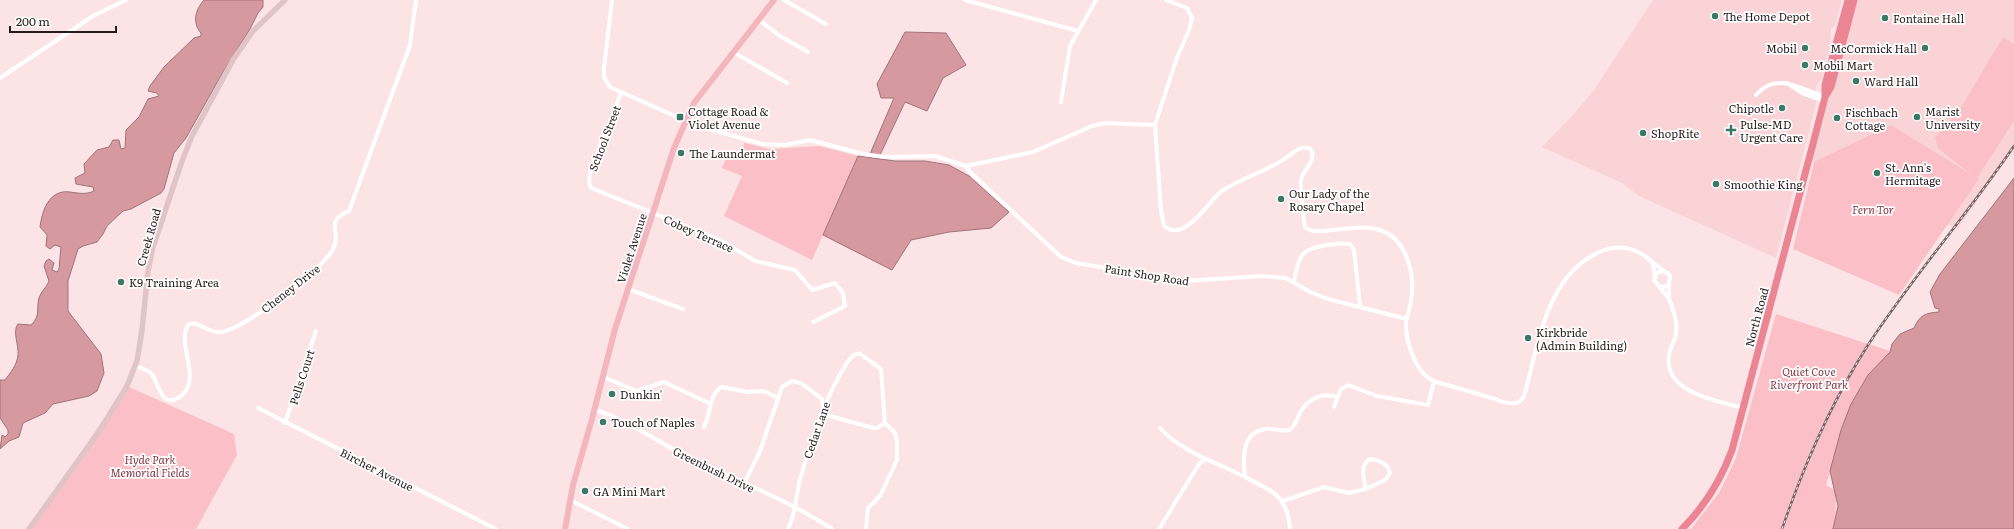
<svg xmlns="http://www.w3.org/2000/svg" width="2014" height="529" font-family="Literata,serif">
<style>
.built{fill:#fad3d7}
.green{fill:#fbc0c7}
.water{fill:#d699a0;stroke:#a17378}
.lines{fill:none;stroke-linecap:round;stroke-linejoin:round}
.street{stroke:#fff;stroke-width:4}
.secondary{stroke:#e0c4c8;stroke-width:5.5}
.primary{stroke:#f3b6bf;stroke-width:6}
.highway{stroke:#eb8594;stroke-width:7}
.rail-casing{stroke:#726365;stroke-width:2.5}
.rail{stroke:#fff;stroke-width:1;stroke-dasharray:3;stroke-linecap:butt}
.poi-dot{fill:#3a7967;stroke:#fff;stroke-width:1.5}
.labels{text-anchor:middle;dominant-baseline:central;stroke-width:3.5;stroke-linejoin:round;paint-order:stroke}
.poi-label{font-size:11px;fill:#251b1c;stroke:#fff;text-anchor:start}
.street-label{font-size:11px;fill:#251b1c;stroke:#fff}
.park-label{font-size:11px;font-style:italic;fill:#823845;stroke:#fff}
</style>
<rect width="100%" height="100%" fill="#fce4e6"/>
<!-- built -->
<path class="built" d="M 1653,0 L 1842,0 L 1835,25 L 1831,29 L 1830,51 L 1825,61 L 1822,80 L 1817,84 L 1814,95 L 1817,100 L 1816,104 L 1776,258 L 1639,196 L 1622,183 L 1542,147 L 1573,115 L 1594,90 Z
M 1854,0 L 2014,0 L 2014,150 L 1957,229 L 1809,159 Z"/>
<!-- green -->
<path class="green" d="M 2003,37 L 2014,44 L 2014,121 L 1977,178 L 1979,179 L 1899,295 L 1793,249 L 1814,162 L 1891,125 L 1972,175 L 1938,148 L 1935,138 L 1963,104 Z
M 744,143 L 770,149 L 819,146 L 858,156 L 812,260 L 724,216 L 742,176 L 722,168 L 728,154 L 741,159 Z
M 1776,314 L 1890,351 L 1851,404 L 1826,485 L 1836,491 L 1835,529 L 1691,529 L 1719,493 L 1736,458 Z
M 127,386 L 234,434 L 237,455 L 196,529 L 27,529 Z"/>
<!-- water -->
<path class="water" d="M 204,0 L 263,0 L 263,7 L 258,13 L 250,29 L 223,72 L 186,138 L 174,153 L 164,189 L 161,193 L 131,209 L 123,211 L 107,226 L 103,234 L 97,242 L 83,246 L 78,249 L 68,281 L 68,311 L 101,354 L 104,373 L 97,391 L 89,396 L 53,404 L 45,413 L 23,423 L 19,437 L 9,441 L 0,449 L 2,435 L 5,437 L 8,434 L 8,430 L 0,418 L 0,380 L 5,380 C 11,372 17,365 18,355 C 19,345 12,331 18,324 L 31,325 C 41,316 36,308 39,298 C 41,291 47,287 49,281 L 44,266 L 46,261 L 49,259 L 54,263 L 52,270 L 57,272 L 59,269 L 61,247 L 55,245 L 50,249 L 46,246 L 47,235 L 40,227 C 42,211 49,189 70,192 C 78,193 86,195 94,191 L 93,187 L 76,184 L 75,178 L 85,173 L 84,164 L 97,150 L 109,147 L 113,140 L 119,140 L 121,149 L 125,148 L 126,130 L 139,117 L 148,99 L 159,96 L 157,93 L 148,91 L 150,86 L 164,67 L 194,38 L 201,36 L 201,33 C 192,23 195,10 204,0 Z
M 905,32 L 946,33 L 966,65 L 943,78 L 927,111 L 905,102 L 880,155 L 870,154 L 894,98 L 881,98 L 877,84 Z
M 858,156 L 895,161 L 925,161 L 949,165 L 969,176 L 1009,212 L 991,228 L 949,232 L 911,240 L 892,270 L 823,235 Z
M 2014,178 L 2014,529 L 1833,529 L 1838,506 L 1830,471 L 1841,430 L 1851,404 L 1868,375 L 1890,352 L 1892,344 L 1900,334 L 1914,328 C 1920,315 1925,313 1939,312 L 1939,309 L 1935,308 L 1930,292 L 1940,274 Z"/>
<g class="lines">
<!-- street -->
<path class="street" d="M 612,0 L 604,68 L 604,77 L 610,87 L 695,125 L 762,144 L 785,145 L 810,140 L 863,154 L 886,157 L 935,156 L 966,166 L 1033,152 L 1092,126 L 1105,123 L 1155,125
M 784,0 L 826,24
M 965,0 L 1078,31
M 1166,0 L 1187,8 L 1192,18 L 1189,30 L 1176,60 L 1155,125 L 1161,211 L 1164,226 C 1185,244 1209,200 1222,191 C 1242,177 1267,172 1287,157 C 1294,152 1300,146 1309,148 L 1312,151 C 1315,163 1303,170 1301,180 C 1300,184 1304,223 1305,227 C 1317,241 1370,213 1395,239 C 1410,254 1415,281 1411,301 C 1410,308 1407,315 1406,322 C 1405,340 1415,370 1430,379 C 1436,383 1444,384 1451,386 C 1468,391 1486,396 1503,402 C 1512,404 1519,405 1524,396 C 1539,344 1546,272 1604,250 C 1621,244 1639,249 1652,262
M 759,20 L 780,36 L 808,52
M 733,52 L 787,83
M 0,78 L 93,16 L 126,0
M 1787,83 L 1802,93 L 1824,101
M 621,93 L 590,172 L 589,182 L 591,188 L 720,240 L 755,261 L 795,270 L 812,290 L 835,283 L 843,293 L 845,306 L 813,322
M 1756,95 C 1776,71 1801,89 1825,97
M 1061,102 L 1070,46 L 1096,0
M 966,166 L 969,171 L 1061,257 L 1076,263 L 1184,281 L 1262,276 L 1286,278 L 1310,292 L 1328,299 L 1407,319
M 1655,275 L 1652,262 L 1664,271
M 1294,281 C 1296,273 1297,261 1303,254 C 1310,246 1340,242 1350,244 L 1354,250 L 1360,306
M 1659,286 L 1665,287 L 1669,284 L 1670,276 C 1667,271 1662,270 1657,273 L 1654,280 L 1669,299 L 1669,284
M 628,289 L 683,309
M 1669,299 C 1674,312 1679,324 1675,338 C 1673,343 1670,349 1669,355 C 1663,393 1718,401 1743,408
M 135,366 C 141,368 147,369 152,374 C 158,382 160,403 174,400 C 179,398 184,394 186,390 C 198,372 176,340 189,324 C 200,321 209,334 221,332 C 245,328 319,272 332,251 C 344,231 322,223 349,211 L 410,45 L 416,0
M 603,377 L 637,391 L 664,382 L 711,404
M 1334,407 L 1341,389 L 1348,385 L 1377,396 L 1428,405 L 1434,381
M 258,408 L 496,529
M 595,410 C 626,419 653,439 682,454 C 732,479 785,498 832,529
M 285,423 L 316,331
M 704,427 C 711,414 709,393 722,387 L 747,392 L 763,391 L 779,398
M 1160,428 C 1183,453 1216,462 1245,477
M 1370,459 C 1379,460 1388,463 1390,473 L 1385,480 L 1366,489 C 1364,479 1359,465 1370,459 Z
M 744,484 L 760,451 L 782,387 L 792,381 L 801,383 L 822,399 L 824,413 L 826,415 L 874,428 L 877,428 L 885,423
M 570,500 L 628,529
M 1283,501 L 1324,487 L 1349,493 L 1366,489
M 788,529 C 797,511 795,496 801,476 C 813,436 825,397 848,361 L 854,355 L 859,353 L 881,369 L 885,423 L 895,433 L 897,441 L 897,460 L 880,496 L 868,508 L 866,529
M 1159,529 L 1199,464 L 1205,459
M 1290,529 C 1287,494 1273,492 1245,477 C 1243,459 1241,431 1267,429 C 1275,428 1282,432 1289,430 C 1296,426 1297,418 1301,411 C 1309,398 1324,392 1337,397"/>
<!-- secondary -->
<path class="secondary" d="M 29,529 L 98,433 L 127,386 L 137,361 L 142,330 L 148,271 L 153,247 L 182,161 L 192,136 L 233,60 L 253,31 L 285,0"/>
<!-- primary -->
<path class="primary" d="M 565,529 L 573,485 L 592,419 L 615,329 L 674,148 L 694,103 L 774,0"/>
<!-- highway -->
<path class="highway" d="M 1825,97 L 1831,87 L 1854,0
M 1682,529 C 1705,506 1721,480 1732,450 L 1814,140 L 1825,97 L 1825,85 L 1848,0"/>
<defs>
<path id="rail" d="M 1782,529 C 1804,465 1832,401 1868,345 C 1913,276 1968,214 2014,146"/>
</defs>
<!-- rail casing -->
<use href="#rail" class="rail-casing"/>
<!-- rail -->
<use href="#rail" class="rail"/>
</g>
<!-- markers -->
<g class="poi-dot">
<circle cx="1715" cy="16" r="4"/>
<circle cx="1885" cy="18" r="4"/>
<circle cx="1805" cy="48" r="4"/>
<circle cx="1925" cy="48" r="4"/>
<circle cx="1805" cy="65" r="4"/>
<circle cx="1856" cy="81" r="4"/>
<circle cx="1782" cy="108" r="4"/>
<rect x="676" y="113" width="8" height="8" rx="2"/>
<circle cx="1917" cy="117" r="4"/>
<circle cx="1837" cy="118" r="4"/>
<path d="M1729 124h4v4h4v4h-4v4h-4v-4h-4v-4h4z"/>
<circle cx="1643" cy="133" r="4"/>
<circle cx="681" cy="153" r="4"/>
<circle cx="1877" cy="173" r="4"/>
<circle cx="1716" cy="184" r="4"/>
<circle cx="1281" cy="199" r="4"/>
<circle cx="121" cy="282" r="4"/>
<circle cx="1528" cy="338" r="4"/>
<circle cx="612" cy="394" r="4"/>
<circle cx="603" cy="422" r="4"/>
<circle cx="585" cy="491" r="4"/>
</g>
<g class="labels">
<!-- poi labels -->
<g class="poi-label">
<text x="1723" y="16">The Home Depot</text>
<text x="1893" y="18">Fontaine Hall</text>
<text x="1797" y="48" text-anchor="end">Mobil</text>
<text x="1917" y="48" text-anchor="end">McCormick Hall</text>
<text x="1813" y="65">Mobil Mart</text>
<text x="1864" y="81">Ward Hall</text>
<text x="1774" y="108" text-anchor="end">Chipotle</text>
<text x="688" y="111">Cottage Road &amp;<tspan x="688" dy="13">Violet Avenue</tspan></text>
<text x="1925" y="111">Marist<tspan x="1925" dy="13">University</tspan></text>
<text x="1845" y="112">Fischbach<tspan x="1845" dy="13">Cottage</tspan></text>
<text x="1740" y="124">Pulse-MD<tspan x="1740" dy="13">Urgent Care</tspan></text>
<text x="1651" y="133">ShopRite</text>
<text x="689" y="153">The Laundermat</text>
<text x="1885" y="167">St. Ann's<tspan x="1885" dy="13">Hermitage</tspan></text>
<text x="1724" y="184">Smoothie King</text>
<text x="1289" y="193">Our Lady of the<tspan x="1289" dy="13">Rosary Chapel</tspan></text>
<text x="129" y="282">K9 Training Area</text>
<text x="1536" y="332">Kirkbride<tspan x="1536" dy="13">(Admin Building)</tspan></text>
<text x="620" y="394">Dunkin'</text>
<text x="611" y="422">Touch of Naples</text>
<text x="593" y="491">GA Mini Mart</text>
</g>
<!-- street labels -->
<g class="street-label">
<text transform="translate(604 138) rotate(-69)">School Street</text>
<text transform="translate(699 233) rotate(24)">Cobey Terrace</text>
<text transform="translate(148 237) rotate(-74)">Creek Road</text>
<text transform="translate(631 248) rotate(-72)">Violet Avenue</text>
<text transform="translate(1147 274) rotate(9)">Paint Shop Road</text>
<text transform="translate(290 288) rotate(-38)">Cheney Drive</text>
<text transform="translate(1756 317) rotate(-75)">North Road</text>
<text transform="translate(301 377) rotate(-72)">Pells Court</text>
<text transform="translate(816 430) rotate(-71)">Cedar Lane</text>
<text transform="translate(377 469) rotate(27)">Bircher Avenue</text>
<text transform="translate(714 469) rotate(26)">Greenbush Drive</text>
</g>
<!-- park labels -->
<g class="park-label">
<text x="1873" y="209">Fern Tor</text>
<text x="1809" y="371">Quiet Cove<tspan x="1809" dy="13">Riverfront Park</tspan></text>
<text x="150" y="459">Hyde Park<tspan x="150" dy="13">Memorial Fields</tspan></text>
</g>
</g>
<!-- scale -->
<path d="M10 26v6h106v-6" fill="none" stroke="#251b1c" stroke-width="2"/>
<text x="16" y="26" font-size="12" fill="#251b1c" stroke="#ffffff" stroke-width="3" paint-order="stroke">200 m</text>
</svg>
